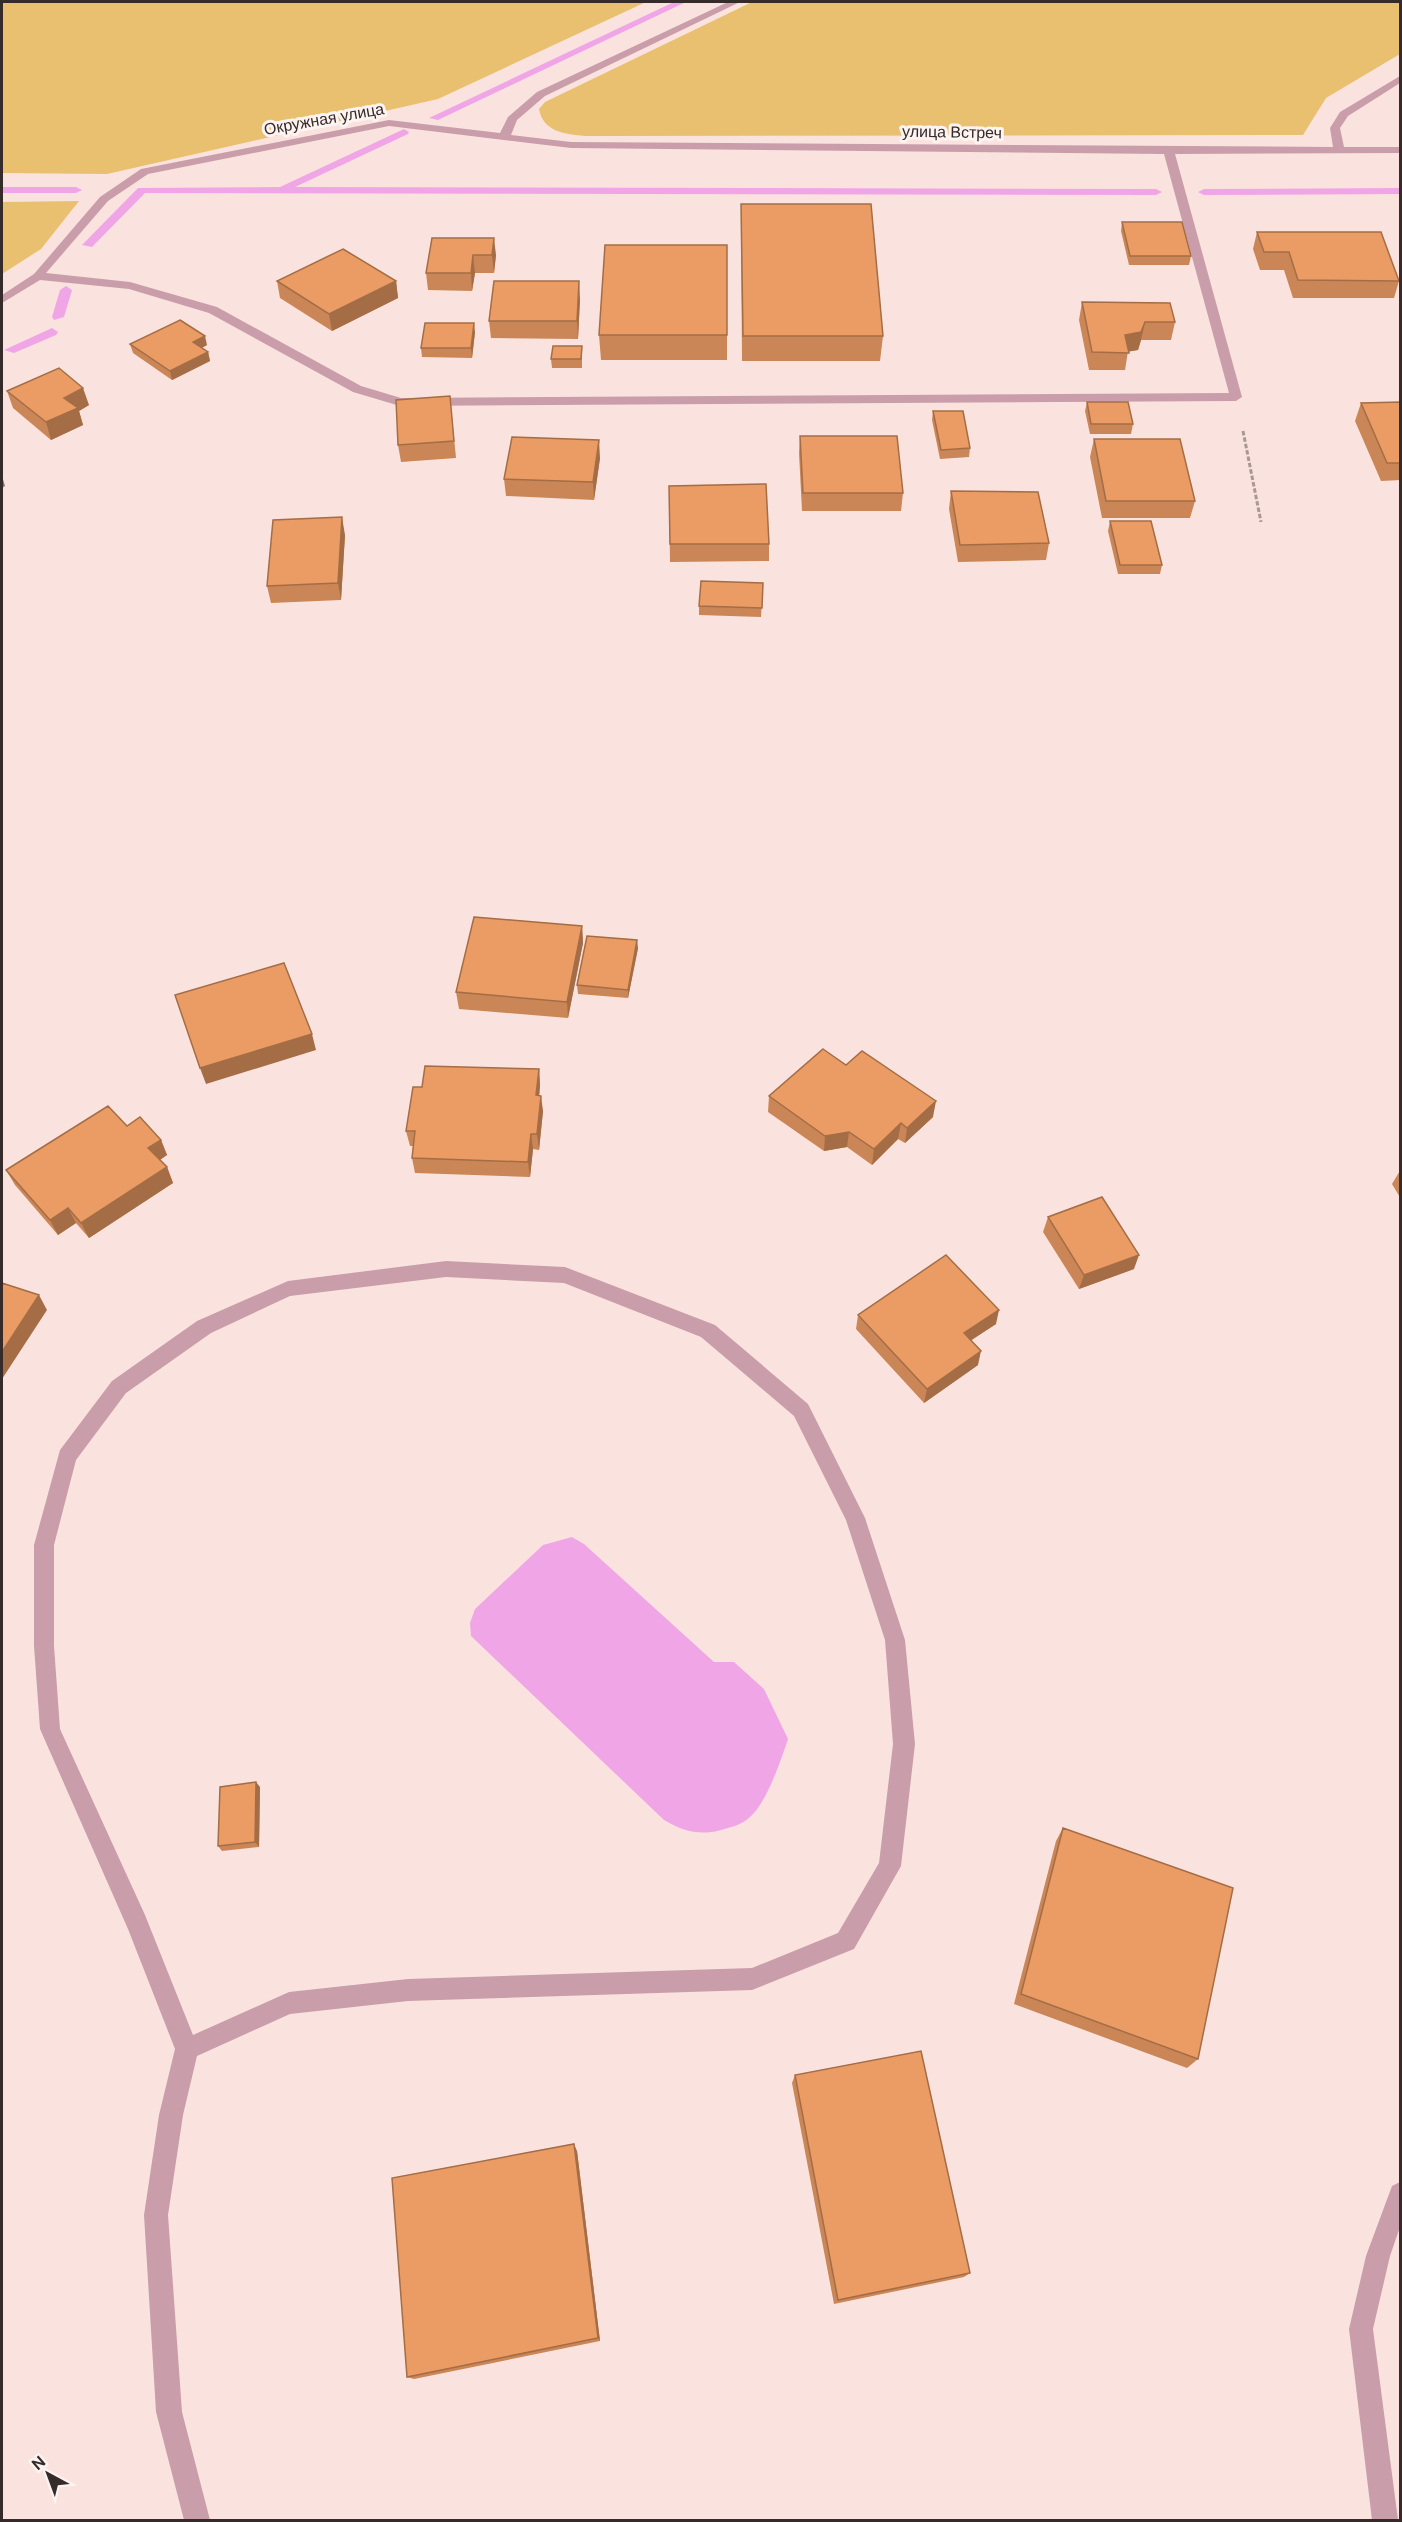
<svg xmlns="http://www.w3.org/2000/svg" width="1402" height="2522" font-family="'DM Sans',sans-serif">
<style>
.green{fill:#e8c070}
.water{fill:#f0a6e6}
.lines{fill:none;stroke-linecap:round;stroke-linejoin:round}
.stream{fill:#f0a6e6;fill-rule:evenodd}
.path{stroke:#aa9895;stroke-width:3;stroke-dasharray:4.5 2;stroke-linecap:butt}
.lane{fill:#c99eaa;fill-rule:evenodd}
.street{fill:#c99eaa;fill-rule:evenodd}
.wall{fill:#ca8656}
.shaded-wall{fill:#a46d46}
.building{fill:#eb9c64;stroke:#a46d46;stroke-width:1.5}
.labels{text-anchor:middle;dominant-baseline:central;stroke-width:6;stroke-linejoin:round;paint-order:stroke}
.far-street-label{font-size:16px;fill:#342b2a;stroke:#fdf4f2}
</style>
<rect width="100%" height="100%" fill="#fae3df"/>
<!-- green -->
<path class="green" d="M 2,2 L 646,2 L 438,99 L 107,174 L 2,173 Z
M 752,2 L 1400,2 L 1400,54 L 1326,98 L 1303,135 L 585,136 C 565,134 543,132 539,109 L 545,102 Z
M 79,201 L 41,249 L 2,274 L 2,202 Z"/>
<!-- water -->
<path class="water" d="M 572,1537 L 584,1544 L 714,1662 L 734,1662 L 764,1689 L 788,1739 C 781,1760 767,1802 750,1817 C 742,1825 731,1827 721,1830 C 699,1836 683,1831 664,1820 L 471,1636 L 470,1623 L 475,1609 L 543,1545 Z"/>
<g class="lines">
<!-- stream -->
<path class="stream" d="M 674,2 L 686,2 L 438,120 L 429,118 Z
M 404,129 L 409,132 L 408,134 L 295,187 L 1156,189 L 1162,192 L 1156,195 L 145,193 L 92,247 L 82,245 L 138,188 L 280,187 Z
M 2,187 L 76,187 L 82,190 L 76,193 L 2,193 Z
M 1400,188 L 1400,194 L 1204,195 L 1198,192 L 1204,189 Z
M 66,286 L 72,290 L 64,317 L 54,320 L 52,317 L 60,290 Z
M 52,328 L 58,332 L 56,335 L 14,353 L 4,350 Z"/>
<!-- path -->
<path class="path" d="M 1243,431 L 1261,522"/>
<!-- lane -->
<path class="lane" d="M 1400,2182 L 1400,2227 L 1390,2256 L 1373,2329 L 1398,2520 L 1372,2520 L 1349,2329 L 1366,2256 L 1392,2186 Z"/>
<!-- street -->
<path class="street" d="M 728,2 L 740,2 L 545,96 L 517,120 L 511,135 L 571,142 L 1333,147 L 1330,128 L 1340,112 L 1400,76 L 1400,83 L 1348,116 L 1340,128 L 1344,147 L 1400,147 L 1400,153 L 1175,154 L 1242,397 L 1236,401 L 400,406 L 353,392 L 209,313 L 129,289 L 40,280 L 2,303 L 2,295 L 34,274 L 100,197 L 141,169 L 389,120 L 500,133 L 508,117 L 537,92 ZM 389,126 L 571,148 L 1164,154 L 1229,393 L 401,398 L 361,386 L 217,307 L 130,282 L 46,273 L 108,201 L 148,174 Z
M 446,1261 L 565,1267 L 715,1325 L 808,1404 L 865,1518 L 905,1640 L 915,1744 L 901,1866 L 854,1949 L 752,1990 L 408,2001 L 290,2014 L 197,2056 L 183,2115 L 168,2215 L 182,2412 L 210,2520 L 184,2520 L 156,2412 L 144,2215 L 159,2115 L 175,2049 L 128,1929 L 40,1729 L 34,1646 L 34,1545 L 60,1450 L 112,1381 L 197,1321 L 288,1281 ZM 446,1277 L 564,1283 L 701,1337 L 794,1416 L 846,1520 L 885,1640 L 893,1744 L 879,1863 L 838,1933 L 752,1968 L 408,1979 L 289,1992 L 193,2035 L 145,1915 L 60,1729 L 54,1646 L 54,1545 L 76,1460 L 126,1393 L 211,1333 L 290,1296 Z"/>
</g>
<!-- wall -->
<path class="wall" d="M 741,204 L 883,336 L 880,361 L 742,361 Z
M 1122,222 L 1191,256 L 1189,265 L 1129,265 L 1121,231 Z
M 1257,232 L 1399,281 L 1394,298 L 1293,298 L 1284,270 L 1260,270 L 1253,249 Z
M 432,238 L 496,255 L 494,273 L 475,273 L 472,291 L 428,290 L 426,273 Z
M 277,281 L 396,281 L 398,298 L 332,331 L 280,298 Z
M 580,299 L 578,339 L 491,338 L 489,321 Z
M 1082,302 L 1175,322 L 1171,340 L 1141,340 L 1138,350 L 1128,351 L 1125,370 L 1089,370 L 1079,320 Z
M 475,332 L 472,358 L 422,357 L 421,348 Z
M 599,335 L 727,335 L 727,360 L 601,360 Z
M 130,344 L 207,345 L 202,348 L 208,352 L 210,361 L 172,380 L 133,353 Z
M 582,355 L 582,368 L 552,368 L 551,359 Z
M 7,391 L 89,405 L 79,411 L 83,425 L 51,440 L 13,408 Z
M 450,396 L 456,458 L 401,462 L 398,445 Z
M 1087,402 L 1133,424 L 1131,434 L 1090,434 L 1085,411 Z
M 1401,402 L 1401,480 L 1381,481 L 1355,421 L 1361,403 Z
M 933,411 L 970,448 L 969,457 L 940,459 L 932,420 Z
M 800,436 L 903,493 L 901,511 L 802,511 L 799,453 Z
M 1094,439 L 1195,501 L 1190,518 L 1102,518 L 1090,457 Z
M 600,458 L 594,500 L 506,496 L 504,479 Z
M 669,486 L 769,544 L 769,561 L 670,562 Z
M 951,491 L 1049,543 L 1046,560 L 958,562 L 949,509 Z
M 1110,521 L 1162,565 L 1160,574 L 1118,574 L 1108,531 Z
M 345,535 L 341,600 L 271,603 L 267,586 Z
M 763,583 L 761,617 L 699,615 L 699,606 Z
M 582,926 L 583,943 L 568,1018 L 459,1009 L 456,992 Z
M 638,948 L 628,998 L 578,994 L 577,985 Z
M 846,1065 L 933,1117 L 905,1143 L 898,1139 L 872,1165 L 847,1147 L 824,1151 L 768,1112 L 769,1096 Z
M 539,1069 L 540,1085 L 539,1096 L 543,1111 L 539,1150 L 533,1149 L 530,1177 L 415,1173 L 412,1158 L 413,1146 L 410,1146 L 406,1131 L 422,1087 Z
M 127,1126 L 161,1140 L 167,1155 L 160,1160 L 167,1167 L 173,1183 L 89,1238 L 76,1223 L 58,1235 L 15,1185 L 6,1170 Z
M 1401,1169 L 1401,1199 L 1392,1184 Z
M 1048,1217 L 1134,1269 L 1079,1289 L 1043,1232 Z
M 858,1315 L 996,1324 L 971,1340 L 978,1365 L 924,1403 L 856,1329 Z
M 260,1787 L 259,1847 L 222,1851 L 218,1846 Z
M 1063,1828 L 1198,2059 L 1187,2068 L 1014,2004 L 1056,1841 Z
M 795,2075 L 970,2273 L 964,2277 L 834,2304 L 792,2083 Z
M 577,2151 L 600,2341 L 414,2379 L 407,2377 Z"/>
<!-- shaded-wall -->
<path class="shaded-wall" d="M 494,238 L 496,255 L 494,273 L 492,255 Z
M 473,255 L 475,273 L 472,291 L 471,273 Z
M 396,281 L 398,298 L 332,331 L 329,314 Z
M 579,281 L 580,299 L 578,339 L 577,321 Z
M 1145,322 L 1141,340 L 1138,350 L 1121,353 L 1125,335 Z
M 474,323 L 475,332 L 472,358 L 471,348 Z
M 205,336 L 207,345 L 195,351 L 193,342 Z
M 208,352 L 210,361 L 172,380 L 170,371 Z
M 83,388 L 89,405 L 79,411 L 83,425 L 51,440 L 46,422 L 64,398 Z
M 599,440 L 600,458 L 594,500 L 593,482 Z
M 2,476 L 5,486 L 2,488 Z
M 342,517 L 345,535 L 341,600 L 338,583 Z
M 582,926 L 583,943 L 568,1018 L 567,1002 Z
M 637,940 L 638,948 L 628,998 L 628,990 Z
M 312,1034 L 316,1050 L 206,1084 L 200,1068 Z
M 539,1069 L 540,1085 L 538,1111 L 536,1095 Z
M 541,1096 L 543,1111 L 539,1150 L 537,1134 Z
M 936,1101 L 933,1117 L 905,1143 L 907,1128 Z
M 901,1123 L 898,1139 L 872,1165 L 874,1149 Z
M 849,1132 L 847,1147 L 824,1151 L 825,1136 Z
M 531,1134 L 533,1149 L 530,1177 L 528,1162 Z
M 161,1140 L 167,1155 L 155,1163 L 148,1148 Z
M 167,1167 L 173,1183 L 89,1238 L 81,1223 Z
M 68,1208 L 76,1223 L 58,1235 L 50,1220 Z
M 1139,1255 L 1134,1269 L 1079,1289 L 1084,1275 Z
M 39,1295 L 47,1310 L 2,1379 L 2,1352 Z
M 999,1310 L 996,1324 L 961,1347 L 964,1333 Z
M 981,1351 L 978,1365 L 924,1403 L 927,1389 Z
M 256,1782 L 260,1787 L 259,1847 L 255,1842 Z
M 574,2144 L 577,2151 L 600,2341 L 598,2338 Z"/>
<!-- building -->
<path class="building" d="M 741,204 L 871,204 L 883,336 L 743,336 Z
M 1122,222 L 1182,222 L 1191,256 L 1130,256 Z
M 1257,232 L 1381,232 L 1399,281 L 1298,280 L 1289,252 L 1264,252 Z
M 432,238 L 494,238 L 492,255 L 473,255 L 471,273 L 426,273 Z
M 605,245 L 727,245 L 727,335 L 599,335 Z
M 343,249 L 396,281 L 329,314 L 277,281 Z
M 494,281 L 579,281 L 577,321 L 489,321 Z
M 1082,302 L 1170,303 L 1175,322 L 1145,322 L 1141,332 L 1125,335 L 1129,353 L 1092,352 Z
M 180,320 L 205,336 L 193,342 L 208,352 L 170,371 L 130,344 Z
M 425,323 L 474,323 L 471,348 L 421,348 Z
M 553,346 L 582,346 L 581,359 L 551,359 Z
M 59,368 L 83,388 L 64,398 L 78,408 L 46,422 L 7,391 Z
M 450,396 L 454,441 L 398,445 L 396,400 Z
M 1087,402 L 1128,402 L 1133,424 L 1091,424 Z
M 1401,402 L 1401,463 L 1387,463 L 1361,403 Z
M 933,411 L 963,411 L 970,448 L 941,450 Z
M 800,436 L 897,436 L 903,493 L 803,493 Z
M 512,437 L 599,440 L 593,482 L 504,479 Z
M 1094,439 L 1180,439 L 1195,501 L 1106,501 Z
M 766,484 L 769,544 L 670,544 L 669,486 Z
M 951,491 L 1038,492 L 1049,543 L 960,545 Z
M 342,517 L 338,583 L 267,586 L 273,520 Z
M 1110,521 L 1151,521 L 1162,565 L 1120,565 Z
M 701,581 L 763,583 L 762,608 L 699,606 Z
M 474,917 L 582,926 L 567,1002 L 456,992 Z
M 587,936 L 637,940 L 628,990 L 577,985 Z
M 284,963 L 312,1034 L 200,1068 L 175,995 Z
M 823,1049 L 846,1065 L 862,1051 L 936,1101 L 907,1128 L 901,1123 L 874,1149 L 849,1132 L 825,1136 L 769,1096 Z
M 425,1066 L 539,1069 L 536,1095 L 541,1096 L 537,1134 L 531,1134 L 528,1162 L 412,1158 L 415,1131 L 406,1131 L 413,1087 L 422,1087 Z
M 108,1106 L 127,1126 L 140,1117 L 161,1140 L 148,1148 L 167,1167 L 81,1223 L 68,1208 L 50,1220 L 6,1170 Z
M 1102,1197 L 1139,1255 L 1084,1275 L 1048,1217 Z
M 946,1255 L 999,1310 L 964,1333 L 981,1351 L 927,1389 L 858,1315 Z
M 2,1283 L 39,1295 L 2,1352 Z
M 256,1782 L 255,1842 L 218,1846 L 220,1787 Z
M 1063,1828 L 1233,1888 L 1198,2059 L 1021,1994 Z
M 921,2051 L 970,2273 L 838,2300 L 795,2075 Z
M 574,2144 L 598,2338 L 407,2377 L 392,2178 Z"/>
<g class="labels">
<!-- far-street labels -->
<g class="far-street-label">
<text transform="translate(324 119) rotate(-10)">Окружная улица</text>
<text transform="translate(952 132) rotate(1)">улица Встреч</text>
</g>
</g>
<!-- border -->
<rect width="1402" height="2522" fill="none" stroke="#342b2a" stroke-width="6"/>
<!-- north arrow -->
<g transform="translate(48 2474) rotate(319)" stroke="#fdf4f2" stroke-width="4.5" paint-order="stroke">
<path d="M0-4.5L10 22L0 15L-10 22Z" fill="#342b2a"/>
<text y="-9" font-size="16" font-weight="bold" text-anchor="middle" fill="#342b2a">N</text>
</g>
</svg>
